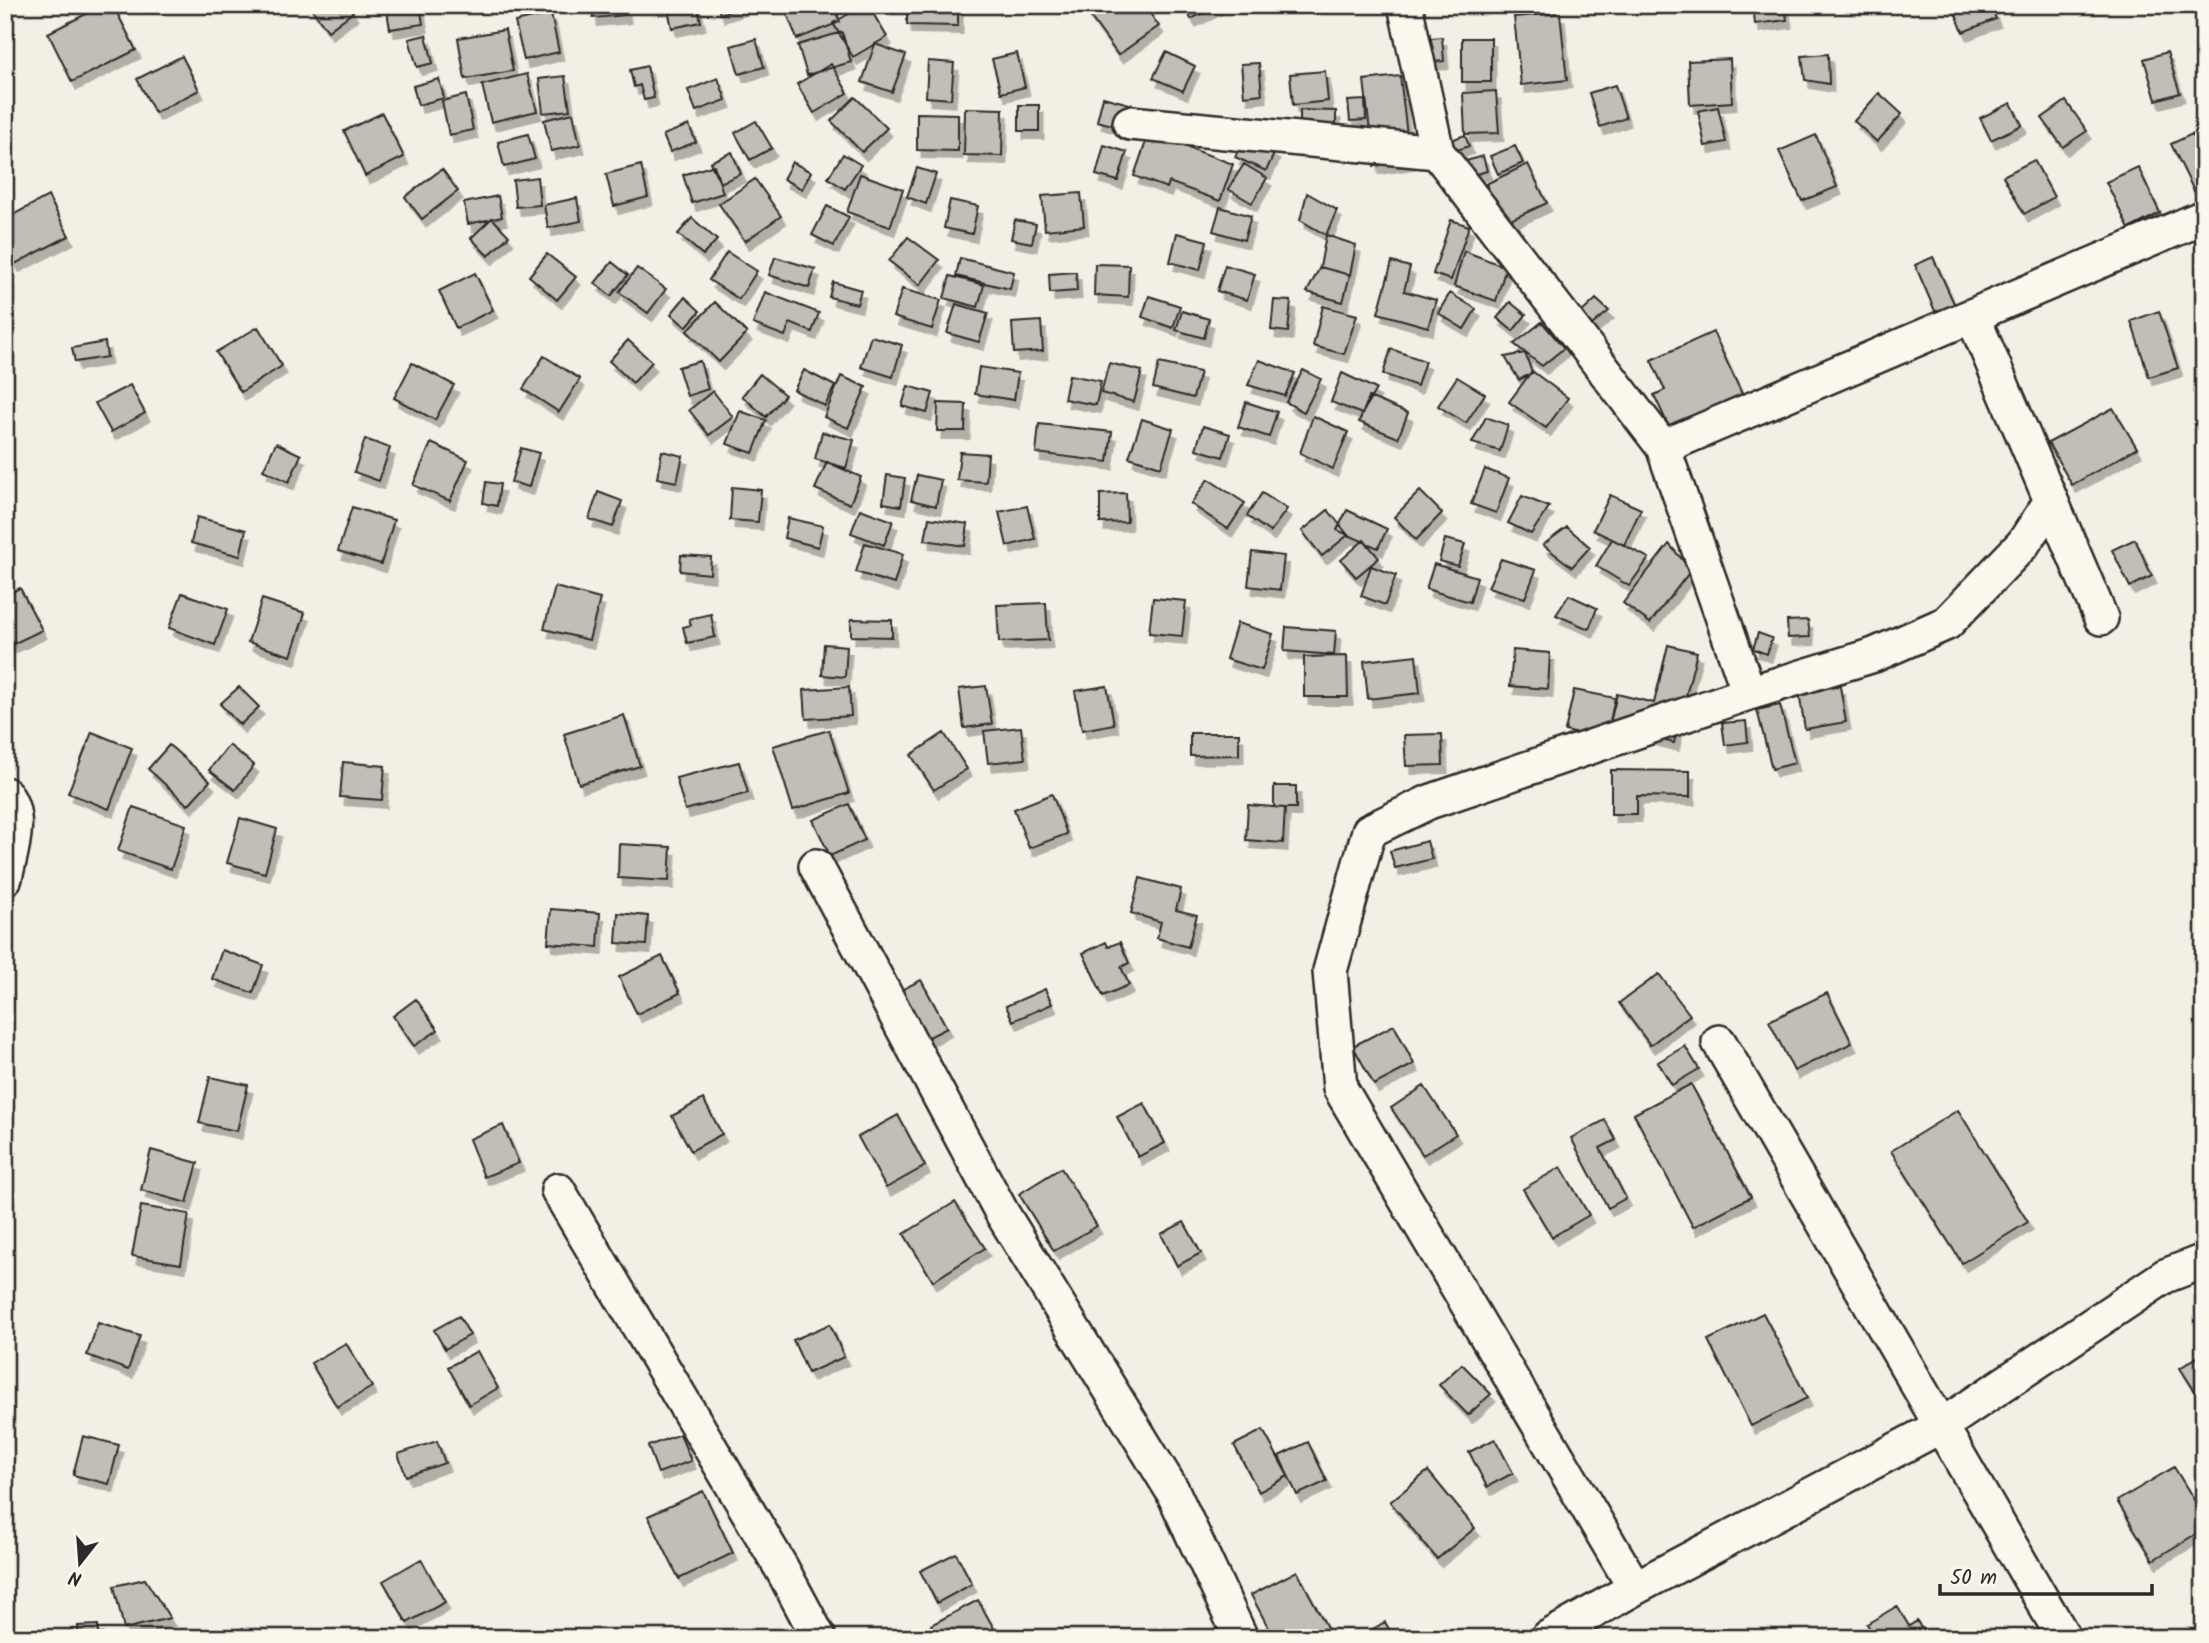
<svg xmlns="http://www.w3.org/2000/svg" width="2209" height="1643" font-family="Kalam,sans-serif">
<style>
.building{fill:#c0beb6;stroke:#2b2b2b;stroke-width:2;filter:url(#shadow)}
.lines{fill:none;stroke-linecap:round;stroke-linejoin:round}
.minor-casing{stroke:#2b2b2b;stroke-width:38}
.minor{stroke:#fbf7ec;stroke-width:33}
</style>
<defs>
<filter id="shadow"><feDropShadow dx="4.5" dy="8" stdDeviation="0" flood-color="#0004"/></filter>
</defs>
<rect width="100%" height="100%" fill="#f3efe4"/>
<filter id="ink" filterUnits="userSpaceOnUse"><feTurbulence type="fractalNoise" baseFrequency=".0143" numOctaves="2"/><feDisplacementMap in="SourceGraphic" scale="14" xChannelSelector="R" yChannelSelector="G"/><feConvolveMatrix kernelMatrix="1 2 1 2 8 2 1 2 1" color-interpolation-filters="sRGB"/></filter>
<g filter="url(#ink)">
<!-- building -->
<path class="building" d="M 104,5 L 113,5 L 136,50 L 72,82 L 48,33 Z
M 309,5 L 348,5 L 353,12 L 328,31 Z
M 386,5 L 420,5 L 423,24 L 390,29 Z
M 592,5 L 625,5 L 626,15 L 593,18 Z
M 667,5 L 697,5 L 701,22 L 672,28 Z
M 717,5 L 747,5 L 720,14 Z
M 786,5 L 833,5 L 840,22 L 797,39 L 784,6 Z
M 864,5 L 868,5 L 887,37 L 853,57 L 833,23 Z
M 907,5 L 958,5 L 958,26 L 907,25 Z
M 1096,5 L 1144,5 L 1159,26 L 1118,55 L 1087,12 Z
M 1184,5 L 1220,5 L 1191,19 Z
M 1753,5 L 1785,5 L 1787,20 L 1755,24 Z
M 1952,5 L 1990,5 L 1996,19 L 1963,32 Z
M 1560,13 L 1567,80 L 1521,85 L 1514,17 Z
M 551,14 L 559,52 L 524,60 L 515,22 Z
M 505,30 L 513,71 L 465,79 L 458,38 Z
M 842,32 L 851,62 L 807,75 L 798,45 Z
M 426,35 L 433,63 L 417,67 L 409,39 Z
M 1442,37 L 1444,61 L 1421,63 L 1419,39 Z
M 1462,38 L 1491,38 L 1491,82 L 1462,82 Z
M 756,39 L 764,67 L 739,74 L 731,46 Z
M 875,44 L 906,55 L 892,92 L 862,82 Z
M 1166,52 L 1195,66 L 1183,91 L 1153,78 Z
M 2167,52 L 2180,93 L 2156,100 L 2144,59 Z
M 1017,53 L 1025,87 L 1001,93 L 992,59 Z
M 1828,54 L 1829,84 L 1805,80 L 1802,56 Z
M 182,56 L 199,90 L 155,113 L 137,79 Z
M 1730,59 L 1732,102 L 1690,105 L 1688,61 Z
M 928,61 L 954,63 L 951,99 L 926,97 Z
M 1259,63 L 1262,94 L 1244,96 L 1241,64 Z
M 831,64 L 848,93 L 814,113 L 797,84 Z
M 647,66 L 654,98 L 644,100 L 640,85 L 634,87 L 630,70 Z
M 1325,71 L 1328,101 L 1293,105 L 1290,74 Z
M 527,74 L 537,111 L 491,122 L 482,85 Z
M 565,76 L 570,110 L 543,113 L 539,79 Z
M 1400,76 L 1410,161 L 1374,166 L 1364,80 Z
M 718,78 L 726,100 L 696,111 L 688,90 Z
M 439,79 L 444,98 L 418,105 L 413,86 Z
M 1615,85 L 1626,118 L 1600,127 L 1589,93 Z
M 1496,91 L 1499,133 L 1465,134 L 1463,93 Z
M 1879,93 L 1902,114 L 1877,142 L 1854,121 Z
M 466,95 L 473,130 L 449,135 L 442,101 Z
M 855,97 L 887,128 L 862,152 L 831,121 Z
M 1103,97 L 1137,106 L 1131,130 L 1097,121 Z
M 1365,100 L 1366,120 L 1350,121 L 1348,101 Z
M 2066,101 L 2087,131 L 2063,147 L 2042,118 Z
M 2011,103 L 2022,125 L 1991,140 L 1980,118 Z
M 1019,105 L 1039,105 L 1039,131 L 1019,131 Z
M 1718,107 L 1726,142 L 1705,146 L 1698,111 Z
M 965,108 L 1003,109 L 1002,156 L 964,155 Z
M 1300,110 L 1336,111 L 1336,129 L 1300,128 Z
M 382,113 L 404,157 L 365,176 L 344,131 Z
M 573,113 L 580,145 L 551,151 L 544,120 Z
M 917,113 L 958,114 L 958,151 L 917,150 Z
M 756,121 L 772,148 L 750,160 L 735,133 Z
M 689,125 L 696,142 L 670,152 L 663,135 Z
M 1149,133 L 1233,164 L 1220,201 L 1169,182 L 1167,188 L 1134,176 Z
M 528,134 L 535,159 L 504,167 L 498,142 Z
M 2192,134 L 2204,159 L 2204,194 L 2197,197 L 2171,144 Z
M 1465,135 L 1469,146 L 1452,152 L 1448,141 Z
M 1816,135 L 1837,187 L 1802,201 L 1779,151 Z
M 1244,138 L 1275,152 L 1266,171 L 1235,157 Z
M 1104,145 L 1127,152 L 1118,181 L 1096,175 Z
M 1515,146 L 1523,163 L 1498,174 L 1490,156 Z
M 732,152 L 741,174 L 720,183 L 710,162 Z
M 843,154 L 861,165 L 845,189 L 828,178 Z
M 1483,156 L 1487,171 L 1470,176 L 1466,161 Z
M 2034,160 L 2054,197 L 2024,214 L 2003,176 Z
M 792,162 L 811,172 L 802,189 L 783,179 Z
M 1244,164 L 1267,178 L 1252,203 L 1228,189 Z
M 1528,164 L 1547,203 L 1504,223 L 1486,184 Z
M 641,165 L 648,197 L 614,206 L 606,174 Z
M 714,165 L 723,193 L 692,203 L 683,175 Z
M 2138,167 L 2160,213 L 2129,229 L 2106,182 Z
M 917,168 L 936,174 L 926,204 L 907,197 Z
M 442,169 L 458,191 L 422,219 L 405,197 Z
M 860,174 L 903,189 L 890,227 L 847,212 Z
M 537,177 L 540,205 L 516,207 L 513,180 Z
M 755,179 L 781,216 L 745,241 L 719,204 Z
M 1081,193 L 1084,226 L 1045,230 L 1042,196 Z
M 1307,193 L 1337,210 L 1326,235 L 1300,220 Z
M 48,196 L 69,236 L 15,264 L 5,246 L 5,219 Z
M 498,196 L 502,217 L 468,224 L 464,203 Z
M 577,198 L 581,221 L 548,228 L 544,205 Z
M 950,200 L 978,206 L 972,234 L 944,228 Z
M 827,206 L 849,217 L 834,246 L 812,235 Z
M 1220,207 L 1251,216 L 1244,240 L 1213,231 Z
M 492,218 L 509,236 L 488,256 L 471,238 Z
M 692,218 L 717,240 L 703,255 L 678,234 Z
M 1015,220 L 1036,224 L 1032,243 L 1011,239 Z
M 1451,220 L 1469,226 L 1451,280 L 1433,274 Z
M 1177,233 L 1207,241 L 1200,270 L 1170,262 Z
M 1326,235 L 1356,245 L 1350,275 L 1320,267 Z
M 908,237 L 939,260 L 920,285 L 889,261 Z
M 1464,251 L 1506,267 L 1496,301 L 1454,286 Z
M 727,252 L 757,271 L 739,299 L 709,280 Z
M 547,254 L 576,277 L 557,300 L 529,276 Z
M 775,257 L 815,269 L 809,288 L 769,275 Z
M 1933,257 L 1957,310 L 1938,318 L 1915,265 Z
M 960,258 L 1014,272 L 1010,289 L 956,276 Z
M 612,262 L 628,275 L 611,296 L 595,283 Z
M 1392,262 L 1410,267 L 1404,291 L 1436,300 L 1428,327 L 1378,313 Z
M 1095,264 L 1129,265 L 1128,297 L 1094,295 Z
M 1225,265 L 1255,274 L 1247,300 L 1217,291 Z
M 1320,267 L 1350,275 L 1343,302 L 1307,292 Z
M 637,268 L 666,289 L 648,313 L 619,292 Z
M 1076,272 L 1077,291 L 1050,293 L 1049,274 Z
M 475,273 L 493,310 L 456,328 L 439,291 Z
M 950,276 L 984,285 L 978,307 L 944,298 Z
M 833,282 L 861,290 L 857,304 L 829,297 Z
M 902,289 L 941,300 L 932,329 L 893,317 Z
M 765,292 L 819,313 L 812,332 L 790,323 L 785,336 L 753,324 Z
M 1450,293 L 1476,309 L 1464,329 L 1438,313 Z
M 1149,296 L 1180,306 L 1173,328 L 1142,317 Z
M 685,297 L 700,311 L 686,327 L 671,314 Z
M 1596,299 L 1609,311 L 1592,325 L 1580,314 Z
M 1274,300 L 1291,301 L 1288,332 L 1271,330 Z
M 715,302 L 747,333 L 719,362 L 687,331 Z
M 1510,302 L 1526,315 L 1513,331 L 1497,318 Z
M 956,304 L 988,313 L 979,342 L 947,333 Z
M 1323,306 L 1357,315 L 1344,354 L 1313,346 Z
M 1182,311 L 1209,319 L 1204,338 L 1176,330 Z
M 2159,311 L 2178,368 L 2149,377 L 2131,321 Z
M 1041,321 L 1043,351 L 1014,353 L 1012,323 Z
M 1542,322 L 1564,348 L 1542,366 L 1514,344 Z
M 258,327 L 282,366 L 241,392 L 216,352 Z
M 1713,332 L 1742,394 L 1669,427 L 1654,395 L 1665,390 L 1651,360 Z
M 871,336 L 902,345 L 893,377 L 861,367 Z
M 628,340 L 652,362 L 633,383 L 609,361 Z
M 105,342 L 107,357 L 75,362 L 72,348 Z
M 1391,349 L 1425,361 L 1417,386 L 1383,374 Z
M 1525,353 L 1532,373 L 1519,380 L 1505,357 Z
M 544,356 L 580,379 L 559,412 L 523,389 Z
M 1259,360 L 1295,373 L 1285,396 L 1248,385 Z
M 700,361 L 708,389 L 687,396 L 678,367 Z
M 412,363 L 454,385 L 435,420 L 394,398 Z
M 1109,363 L 1142,371 L 1134,402 L 1101,393 Z
M 1159,363 L 1200,372 L 1193,398 L 1153,388 Z
M 979,367 L 1018,373 L 1014,400 L 975,394 Z
M 804,370 L 835,386 L 825,406 L 794,390 Z
M 1303,370 L 1321,379 L 1304,412 L 1286,402 Z
M 1532,371 L 1568,398 L 1546,428 L 1509,402 Z
M 1342,373 L 1376,389 L 1362,414 L 1331,402 Z
M 760,374 L 785,395 L 766,417 L 742,396 Z
M 1069,375 L 1101,381 L 1096,405 L 1064,399 Z
M 841,376 L 866,387 L 848,428 L 824,417 Z
M 1457,377 L 1485,394 L 1466,423 L 1438,406 Z
M 130,385 L 145,413 L 111,432 L 95,403 Z
M 908,386 L 933,393 L 927,413 L 902,406 Z
M 713,391 L 733,417 L 709,435 L 689,410 Z
M 1369,397 L 1408,413 L 1398,438 L 1359,422 Z
M 1246,402 L 1277,412 L 1269,437 L 1238,427 Z
M 938,403 L 966,404 L 965,431 L 937,431 Z
M 2113,408 L 2137,448 L 2072,485 L 2048,443 Z
M 740,411 L 766,420 L 753,453 L 727,444 Z
M 1313,416 L 1348,432 L 1333,469 L 1300,453 Z
M 1486,417 L 1508,425 L 1500,451 L 1472,443 Z
M 1142,419 L 1173,429 L 1161,467 L 1129,457 Z
M 1039,424 L 1112,432 L 1108,462 L 1036,453 Z
M 1203,426 L 1230,434 L 1223,457 L 1196,449 Z
M 822,432 L 854,440 L 846,468 L 815,459 Z
M 365,439 L 390,448 L 379,481 L 354,472 Z
M 276,443 L 301,455 L 289,482 L 263,470 Z
M 431,443 L 468,460 L 450,501 L 413,485 Z
M 521,448 L 539,453 L 529,487 L 511,482 Z
M 662,451 L 683,456 L 677,482 L 657,478 Z
M 960,452 L 988,454 L 986,482 L 957,480 Z
M 827,462 L 861,477 L 850,504 L 815,489 Z
M 1485,469 L 1509,478 L 1496,513 L 1471,504 Z
M 887,475 L 905,478 L 901,506 L 883,503 Z
M 917,475 L 941,480 L 936,506 L 911,500 Z
M 1208,479 L 1245,503 L 1228,529 L 1191,504 Z
M 486,482 L 500,484 L 497,506 L 483,503 Z
M 732,487 L 761,490 L 758,522 L 730,520 Z
M 1420,491 L 1442,513 L 1416,540 L 1394,517 Z
M 598,492 L 622,501 L 613,527 L 589,519 Z
M 1126,493 L 1127,522 L 1100,523 L 1100,494 Z
M 1262,493 L 1287,509 L 1270,532 L 1247,516 Z
M 1610,495 L 1641,509 L 1624,545 L 1593,530 Z
M 1522,496 L 1549,507 L 1531,534 L 1508,523 Z
M 1027,506 L 1035,539 L 1007,546 L 999,512 Z
M 352,507 L 394,520 L 381,564 L 338,551 Z
M 860,509 L 893,521 L 884,545 L 851,533 Z
M 1328,510 L 1348,535 L 1322,556 L 1302,531 Z
M 1347,510 L 1387,529 L 1378,548 L 1337,530 Z
M 197,517 L 246,530 L 240,556 L 191,543 Z
M 788,518 L 823,526 L 818,547 L 784,538 Z
M 929,518 L 968,524 L 965,546 L 925,540 Z
M 1567,527 L 1590,547 L 1572,567 L 1543,545 Z
M 1445,539 L 1465,544 L 1458,566 L 1439,561 Z
M 1612,539 L 1649,558 L 1629,586 L 1596,566 Z
M 2135,539 L 2152,576 L 2130,587 L 2112,550 Z
M 1364,540 L 1379,558 L 1356,577 L 1341,560 Z
M 865,543 L 903,554 L 894,584 L 856,572 Z
M 1669,544 L 1691,570 L 1650,623 L 1623,603 Z
M 1252,552 L 1284,556 L 1280,590 L 1248,586 Z
M 681,555 L 711,557 L 710,574 L 680,571 Z
M 1501,559 L 1536,570 L 1525,598 L 1488,587 Z
M 1434,564 L 1477,577 L 1470,602 L 1426,589 Z
M 1371,566 L 1396,575 L 1385,605 L 1361,596 Z
M 555,587 L 600,599 L 589,640 L 544,629 Z
M 20,588 L 42,630 L 5,648 L 5,595 Z
M 182,593 L 228,609 L 215,645 L 169,628 Z
M 1569,595 L 1597,608 L 1589,629 L 1556,615 Z
M 1153,598 L 1186,601 L 1182,636 L 1149,633 Z
M 262,599 L 305,613 L 291,656 L 248,642 Z
M 1046,603 L 1048,640 L 999,642 L 997,605 Z
M 711,614 L 715,637 L 687,643 L 683,627 L 691,625 L 689,619 Z
M 851,619 L 892,620 L 892,637 L 851,636 Z
M 1808,620 L 1810,637 L 1788,638 L 1787,621 Z
M 1237,623 L 1273,634 L 1262,670 L 1226,659 Z
M 1286,627 L 1336,631 L 1334,655 L 1284,651 Z
M 1758,633 L 1772,638 L 1767,654 L 1753,649 Z
M 824,644 L 847,646 L 845,677 L 822,675 Z
M 1668,645 L 1697,652 L 1674,743 L 1609,727 L 1617,694 L 1654,703 Z
M 1513,650 L 1550,653 L 1548,689 L 1510,686 Z
M 1416,655 L 1420,693 L 1368,699 L 1364,661 Z
M 1347,656 L 1348,697 L 1304,697 L 1304,657 Z
M 986,686 L 992,724 L 964,728 L 959,689 Z
M 1107,686 L 1114,724 L 1082,730 L 1075,691 Z
M 1840,686 L 1846,722 L 1805,729 L 1799,692 Z
M 239,687 L 259,707 L 240,725 L 220,704 Z
M 849,687 L 851,716 L 806,719 L 804,690 Z
M 1574,690 L 1615,698 L 1606,740 L 1565,731 Z
M 1780,705 L 1795,763 L 1772,769 L 1757,710 Z
M 624,715 L 640,766 L 579,784 L 564,734 Z
M 1746,721 L 1748,742 L 1725,745 L 1722,723 Z
M 1021,727 L 1025,759 L 988,763 L 984,731 Z
M 829,730 L 849,793 L 793,810 L 773,746 Z
M 92,732 L 132,748 L 109,809 L 68,793 Z
M 944,733 L 967,769 L 934,790 L 911,755 Z
M 1190,733 L 1239,733 L 1239,755 L 1190,756 Z
M 1442,734 L 1443,765 L 1406,766 L 1404,735 Z
M 169,745 L 210,781 L 188,805 L 148,769 Z
M 229,745 L 254,765 L 235,790 L 209,770 Z
M 343,762 L 385,766 L 382,800 L 340,797 Z
M 739,762 L 748,793 L 685,810 L 676,778 Z
M 1611,770 L 1690,771 L 1690,797 L 1637,796 L 1637,814 L 1611,814 Z
M 1274,786 L 1296,786 L 1296,808 L 1274,808 Z
M 1052,794 L 1067,834 L 1029,848 L 1014,809 Z
M 849,804 L 865,840 L 830,856 L 813,820 Z
M 1248,805 L 1285,808 L 1283,843 L 1246,840 Z
M 133,807 L 186,825 L 171,869 L 118,851 Z
M 240,818 L 277,829 L 265,873 L 227,863 Z
M 1427,841 L 1432,859 L 1395,868 L 1390,851 Z
M 619,844 L 671,847 L 669,881 L 618,878 Z
M 1140,878 L 1181,889 L 1176,910 L 1197,915 L 1188,947 L 1157,938 L 1161,922 L 1131,913 Z
M 551,909 L 600,913 L 598,947 L 548,943 Z
M 618,913 L 648,916 L 646,945 L 616,943 Z
M 1106,942 L 1108,947 L 1120,942 L 1129,963 L 1121,967 L 1129,985 L 1103,996 L 1083,953 Z
M 222,950 L 263,965 L 253,993 L 212,979 Z
M 662,956 L 680,993 L 637,1014 L 619,977 Z
M 1659,974 L 1690,1015 L 1650,1045 L 1619,1003 Z
M 921,980 L 947,1028 L 917,1043 L 891,995 Z
M 1045,989 L 1052,1004 L 1013,1021 L 1006,1006 Z
M 1827,993 L 1852,1043 L 1794,1071 L 1769,1021 Z
M 416,999 L 438,1030 L 414,1046 L 393,1016 Z
M 1394,1025 L 1414,1064 L 1374,1085 L 1353,1046 Z
M 1685,1046 L 1699,1069 L 1672,1085 L 1658,1062 Z
M 210,1077 L 248,1085 L 237,1131 L 199,1123 Z
M 1691,1084 L 1751,1197 L 1693,1227 L 1634,1114 Z
M 1424,1086 L 1456,1134 L 1423,1155 L 1391,1108 Z
M 703,1099 L 722,1134 L 691,1151 L 672,1116 Z
M 1144,1103 L 1165,1143 L 1138,1157 L 1117,1117 Z
M 1958,1110 L 2028,1222 L 1962,1263 L 1891,1151 Z
M 898,1115 L 925,1166 L 886,1188 L 858,1137 Z
M 1605,1120 L 1616,1140 L 1600,1148 L 1626,1198 L 1608,1208 L 1571,1138 Z
M 503,1125 L 519,1163 L 484,1177 L 469,1139 Z
M 151,1150 L 198,1163 L 187,1203 L 141,1190 Z
M 1561,1167 L 1589,1215 L 1552,1237 L 1523,1189 Z
M 1061,1168 L 1097,1226 L 1054,1251 L 1019,1194 Z
M 955,1202 L 985,1248 L 933,1281 L 904,1234 Z
M 141,1206 L 189,1214 L 181,1264 L 132,1256 Z
M 1184,1222 L 1201,1253 L 1177,1266 L 1161,1234 Z
M 1763,1313 L 1807,1398 L 1751,1426 L 1708,1340 Z
M 459,1316 L 470,1335 L 445,1349 L 434,1330 Z
M 98,1323 L 140,1336 L 128,1370 L 87,1355 Z
M 830,1324 L 844,1357 L 808,1373 L 793,1340 Z
M 346,1343 L 372,1387 L 337,1407 L 311,1363 Z
M 477,1351 L 498,1388 L 469,1405 L 448,1367 Z
M 2202,1354 L 2204,1358 L 2204,1392 L 2198,1396 L 2180,1368 Z
M 1462,1364 L 1491,1394 L 1468,1415 L 1439,1385 Z
M 1263,1430 L 1288,1476 L 1259,1492 L 1234,1445 Z
M 680,1434 L 691,1461 L 658,1473 L 648,1446 Z
M 83,1436 L 119,1445 L 109,1484 L 73,1475 Z
M 1495,1439 L 1513,1473 L 1487,1487 L 1469,1452 Z
M 437,1441 L 445,1463 L 406,1476 L 398,1454 Z
M 1308,1442 L 1327,1481 L 1297,1495 L 1279,1456 Z
M 2174,1467 L 2204,1516 L 2204,1529 L 2153,1560 L 2117,1501 Z
M 1428,1471 L 1475,1528 L 1437,1559 L 1390,1502 Z
M 703,1491 L 733,1553 L 679,1579 L 648,1516 Z
M 956,1553 L 972,1584 L 937,1603 L 920,1571 Z
M 421,1559 L 445,1602 L 407,1623 L 383,1581 Z
M 1297,1571 L 1331,1635 L 1326,1638 L 1274,1638 L 1251,1595 Z
M 145,1579 L 170,1618 L 124,1629 L 114,1586 Z
M 978,1600 L 996,1632 L 985,1638 L 938,1638 L 931,1625 Z
M 1897,1606 L 1909,1626 L 1917,1621 L 1927,1638 L 1876,1638 L 1867,1624 Z
M 1385,1622 L 1394,1638 L 1357,1638 Z
M 98,1625 L 98,1638 L 78,1638 L 78,1626 Z
M 243,1628 L 246,1638 L 221,1638 L 221,1636 Z"/>
<g class="lines">
<defs>
<path id="minor" d="M 1405,5 L 1437,152
M 1130,123 L 1437,152 L 1663,447 L 2204,217
M 1973,317 L 2101,618
M 1663,447 L 1749,693
M 5,794 C 23,818 11,851 5,878
M 816,866 L 1002,1213 L 1172,1490 L 1241,1638
M 1719,1042 L 2064,1638
M 558,1190 L 782,1569 L 819,1638
M 1635,1588 L 1340,1088 L 1330,971 L 1369,831 L 1429,802 L 1749,693 L 1874,655 L 1947,623 L 2023,544 L 2051,501
M 1547,1638 L 1635,1588 L 1941,1426 L 2165,1276 L 2204,1261"/>
</defs>
<!-- minor casing -->
<use href="#minor" class="minor-casing"/>
<!-- minor -->
<use href="#minor" class="minor"/>
</g>
</g>
<!-- margin -->
<rect width="2209" height="1643" fill="none" stroke="#fbf7ec" stroke-width="28"/>
<rect x="14" y="14" width="2181" height="1615" fill="none" stroke="#2b2b2b" stroke-width="2.5" filter="url(#ink)"/>
<!-- north arrow -->
<g transform="translate(80 1563) rotate(197)" stroke="#fbf7ec" stroke-width="5" paint-order="stroke">
<path d="M0-5L12 26L0 18L-12 26Z" fill="#2b2b2b"/>
<text y="-10" font-size="19" font-weight="bold" text-anchor="middle" fill="#2b2b2b">N</text>
</g>
<!-- scale -->
<path d="M1940 1584v10h212v-10" fill="none" stroke="#2b2b2b" stroke-width="3.5"/>
<text x="1950" y="1584" font-size="21" fill="#2b2b2b" stroke="#fbf7ec" stroke-width="5" paint-order="stroke">50 m</text>
</svg>
